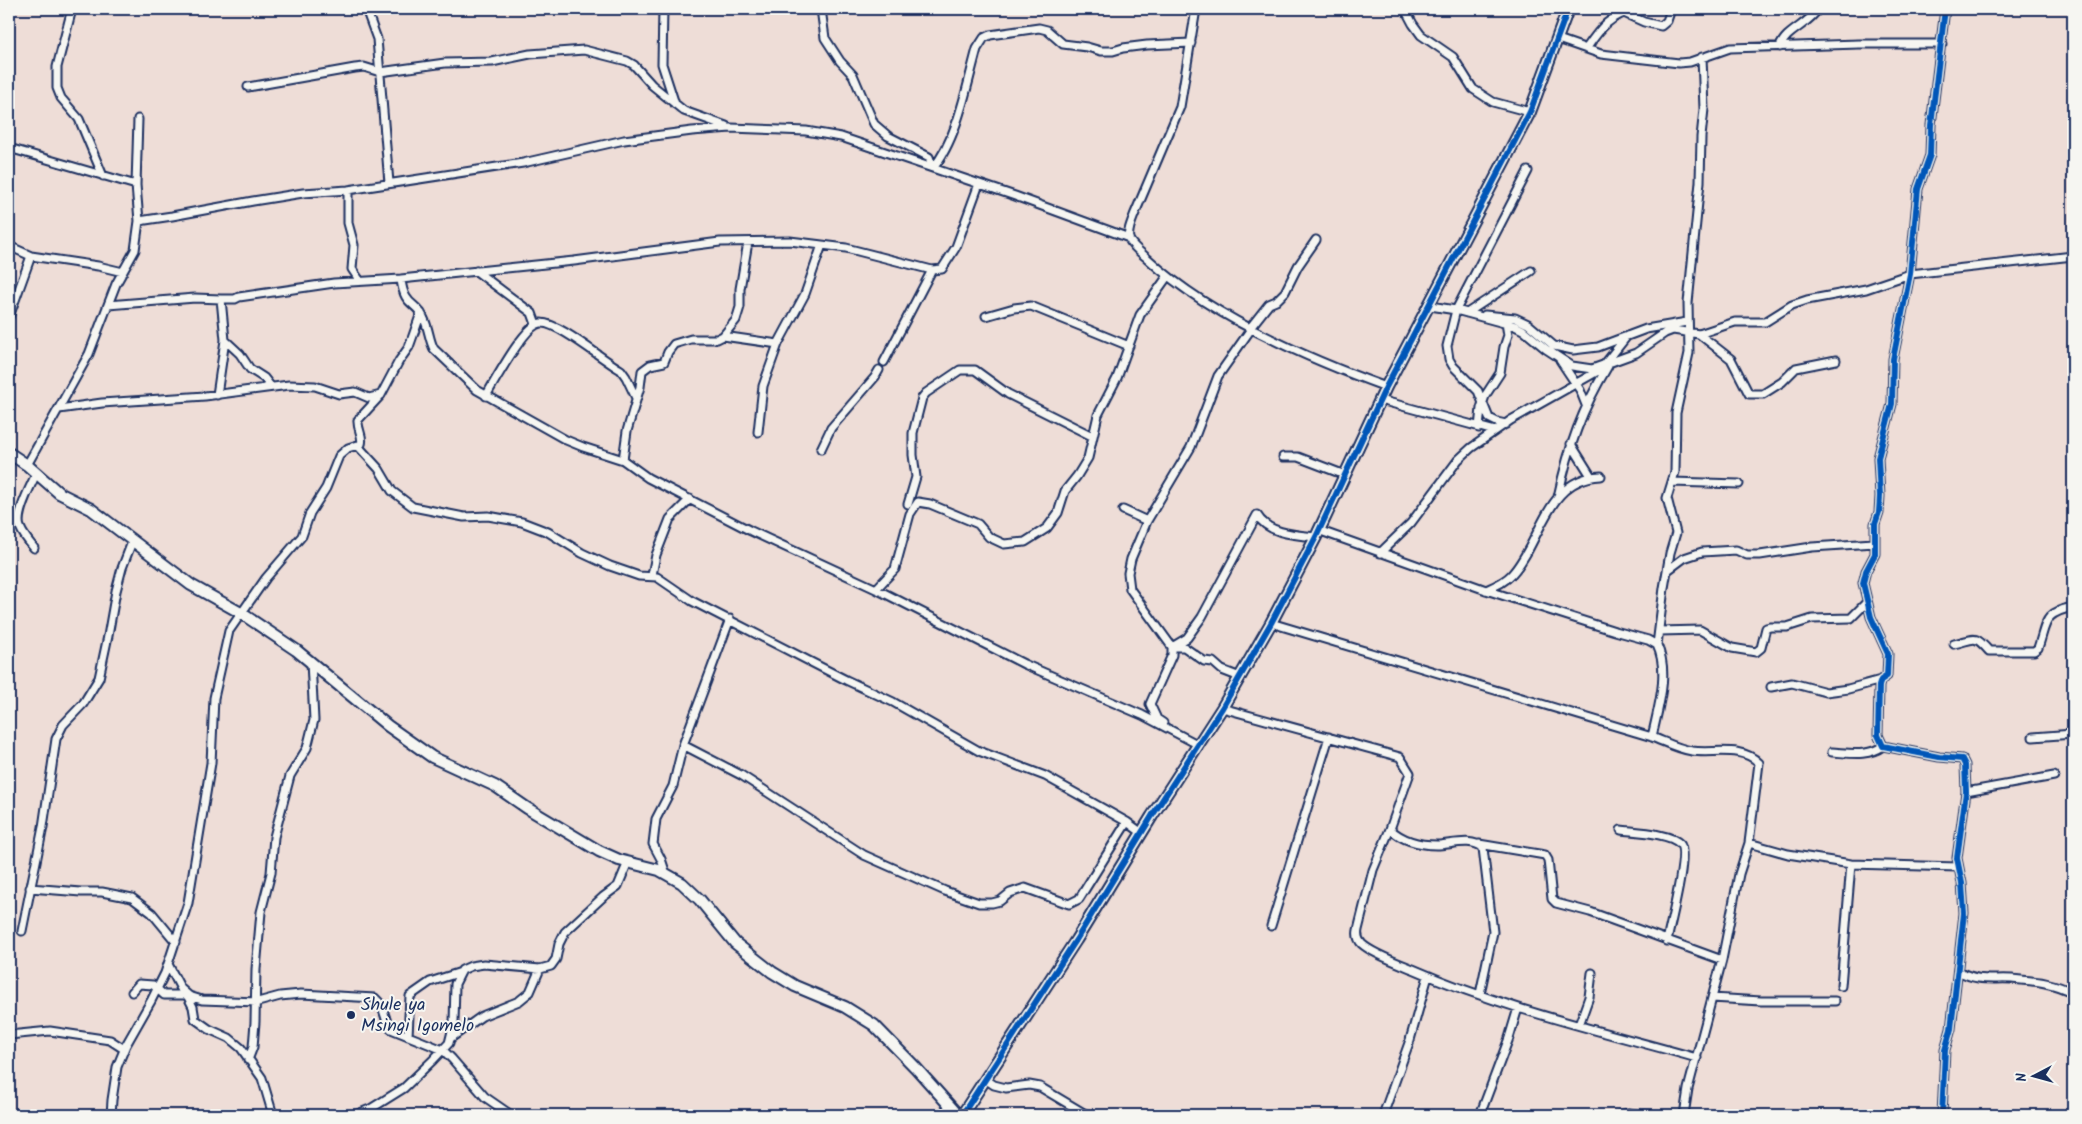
<svg xmlns="http://www.w3.org/2000/svg" width="2082" height="1124" font-family="Kalam,sans-serif">
<style>
.lines{fill:none;stroke-linecap:round;stroke-linejoin:round}
.street-casing{stroke:#1b2f5e;stroke-width:11}
.secondary-casing{stroke:#1b2f5e;stroke-width:14}
.street{stroke:#f6f6f2;stroke-width:7}
.secondary{stroke:#f6f6f2;stroke-width:10}
.cycleway-casing{stroke:#f6f6f2;stroke-width:9}
.cycleway{stroke:#0057b8;stroke-width:6}
.poi-dot{fill:#1b2f5e;stroke:#f6f6f2;stroke-width:2}
.labels{text-anchor:middle;dominant-baseline:central;stroke-width:4;stroke-linejoin:round;paint-order:stroke}
.poi-label{font-size:18px;fill:#1b2f5e;stroke:#f6f6f2;text-anchor:start}
</style>
<rect width="100%" height="100%" fill="#eeddd7"/>
<filter id="ink" filterUnits="userSpaceOnUse"><feTurbulence type="fractalNoise" baseFrequency=".02" numOctaves="2"/><feDisplacementMap in="SourceGraphic" scale="10" xChannelSelector="R" yChannelSelector="G"/><feConvolveMatrix kernelMatrix="1 2 1 2 8 2 1 2 1" color-interpolation-filters="sRGB"/></filter>
<g filter="url(#ink)">
<g class="lines">
<defs>
<path id="street" d="M 72,9 L 57,67 L 57,88 L 61,98 L 79,119 L 103,176
M 366,9 L 377,39 L 389,183
M 663,9 L 662,64 L 675,104
M 821,9 L 825,38 L 840,61 L 853,75 L 874,124 L 888,136 L 929,157 L 933,168
M 1196,9 L 1180,107 L 1135,213 C 1132,221 1127,231 1129,239 C 1132,246 1141,253 1147,258 C 1209,316 1306,358 1386,387
M 1405,9 L 1413,24 L 1421,35 L 1453,57 L 1473,89 L 1493,102 L 1530,112
M 1624,13 L 1644,22 L 1661,26 L 1667,21 L 1671,9
M 1558,39 L 1601,54 L 1679,63 L 1690,62 L 1730,48 L 1859,44 L 1942,44
M 1780,47 C 1785,31 1808,25 1818,9
M 1586,49 C 1601,27 1610,15 1637,9
M 248,87 L 355,68 L 364,67 L 380,72 L 445,63 L 492,62 L 530,54 L 584,50 L 627,61 L 634,65 L 652,85 L 684,111 L 726,126
M 9,148 L 136,185
M 933,168 C 957,140 967,85 977,49 L 984,38 L 990,35 L 1039,28 L 1047,30 L 1063,44 L 1087,47 L 1101,51 L 1113,51 L 1123,48 L 1147,45 L 1191,43
M 348,190 L 348,223 L 354,245 L 352,269 L 360,281
M 139,221 L 172,216 L 253,201 L 303,193 L 348,190 L 523,163 L 624,140 L 692,131 L 731,128 L 806,131 L 841,137 L 1015,196 L 1129,238
M 9,246 L 31,256 L 98,266 L 123,272
M 476,271 L 532,313 L 536,324
M 401,279 C 404,308 417,301 424,319 C 429,329 429,340 434,349 L 477,390 L 566,440 L 583,447 L 623,460 L 648,478 L 751,531 L 876,589 L 1024,664 L 1142,715 L 1197,744
M 108,305 L 195,298 L 221,299
M 1430,306 L 1456,310 L 1515,326 L 1523,330 L 1546,349 L 1572,366 L 1592,369 L 1636,353 L 1665,333 L 1673,330 L 1699,334 L 1735,322 L 1765,322 L 1792,305 L 1807,300 L 1866,289 L 1910,274 L 2073,256
M 1467,313 L 1531,271
M 1485,315 L 1515,318 L 1528,324 L 1554,346 L 1573,350 L 1598,347 L 1646,329 L 1687,322
M 986,316 L 1014,308 L 1031,306 L 1129,346
M 9,317 L 31,256
M 1250,328 L 1269,304 L 1276,301 L 1285,292 L 1298,266 L 1316,240
M 1699,334 L 1731,359 L 1749,394 L 1763,394 L 1782,382 L 1796,368 L 1836,360
M 723,336 L 778,344
M 225,340 L 240,354 L 250,369 L 264,378 L 271,387
M 1560,360 L 1580,390 L 1586,405
M 884,362 L 932,270
M 217,395 L 225,340 L 221,299 L 235,299 L 239,297 L 334,283 L 401,279 L 574,261 L 720,242 L 790,241 L 846,248 L 932,270 L 942,269 L 956,247 L 979,184
M 486,396 C 495,381 525,324 541,323 C 558,322 603,360 621,370 L 626,377 L 636,398
M 1380,400 L 1495,431
M 59,409 L 102,403 L 205,396 L 289,385 L 315,386 L 339,394 L 355,392 L 369,398 L 381,395
M 1506,424 L 1497,422 L 1489,418 L 1478,391 L 1453,366 L 1449,359 L 1447,346 L 1456,310 L 1528,171
M 1479,428 L 1481,408 L 1485,396 L 1500,373 L 1504,347 L 1508,335 L 1506,323
M 758,432 L 763,386 L 778,344 L 805,294 L 822,245
M 1571,444 L 1591,476
M 358,446 L 379,469 L 392,491 L 413,507 L 464,517 L 488,516 L 522,522 L 548,532 L 582,553 L 610,566 L 639,576 L 657,577 L 692,601 L 846,680 L 893,702 L 979,751 L 1045,776 L 1127,822 L 1142,833
M 821,449 L 831,428 L 875,377 L 879,370
M 1283,457 L 1298,457 L 1345,475
M 623,460 L 627,431 L 640,387 L 642,371 L 650,365 L 664,362 L 668,352 L 674,344 L 691,339 L 717,339 L 723,336 L 736,320 L 740,307 L 740,289 L 748,242
M 27,465 L 89,354 L 116,284 L 135,250 L 139,221 L 136,185 L 138,119
M 1672,482 L 1739,484
M 1558,497 C 1569,446 1581,411 1608,366
M 908,504 L 916,477 L 913,455 L 913,433 L 922,398 L 926,393 L 960,370 L 975,370 L 1008,394 L 1092,436
M 1123,510 L 1147,521
M 1318,530 L 1486,590 L 1615,631 L 1648,640 L 1657,645 C 1670,673 1658,708 1652,737
M 34,548 C 29,542 23,535 20,527 C 15,514 31,486 36,474
M 1380,553 L 1411,523 L 1458,460 L 1471,448 L 1511,420 L 1600,370 L 1627,336
M 1668,570 L 1684,558 L 1702,552 L 1736,550 L 1747,555 L 1760,555 L 1812,547 L 1874,543
M 652,575 L 656,555 L 670,519 L 690,499
M 876,589 L 895,569 L 910,514 L 918,502 L 930,504 L 978,524 L 989,537 L 1004,544 L 1025,542 L 1047,528 L 1058,513 L 1065,491 L 1077,476 L 1088,458 L 1098,415 L 1117,378 L 1140,315 L 1167,277
M 1486,590 C 1495,586 1505,582 1512,574 C 1542,541 1546,478 1601,476
M 1271,623 L 1652,737 C 1665,742 1678,749 1692,751 C 1714,754 1742,745 1759,763 L 1749,843 L 1739,874 L 1722,960 L 1688,1089 L 1684,1115
M 1659,631 L 1700,630 L 1732,648 L 1756,652 L 1761,648 L 1766,628 L 1770,627 L 1787,627 L 1812,619 L 1851,618 L 1866,603
M 1954,644 C 1976,639 1974,634 1989,651 L 2034,651 L 2038,648 C 2047,622 2043,613 2073,607
M 1657,645 L 1664,588 L 1670,553 L 1676,533 L 1667,498 L 1675,472 L 1676,413 L 1689,353 L 1688,303 L 1700,182 L 1701,137 L 1704,109 L 1702,57
M 1172,647 L 1187,638 L 1202,617 L 1257,515 C 1268,534 1296,535 1316,537
M 1172,647 L 1184,647 L 1204,661 L 1213,662 L 1222,670 L 1240,677
M 1771,687 L 1792,683 L 1826,692 L 1848,689 L 1881,680
M 1222,708 L 1400,757 L 1410,773 L 1390,829 L 1373,870 L 1358,930 C 1357,935 1358,940 1362,944 C 1373,954 1398,963 1413,969 C 1504,1009 1601,1031 1697,1058
M 1163,723 L 1157,719 L 1150,704 L 1172,655 L 1172,647 L 1130,589 L 1128,573 L 1131,559 L 1147,521 L 1191,447 L 1218,376 L 1251,329
M 2033,737 L 2073,734
M 683,745 L 741,775 L 864,855 L 945,891 L 979,903 L 992,903 L 1000,901 L 1010,893 L 1025,888 L 1069,904 L 1079,899 L 1127,822
M 1832,752 C 1849,753 1868,757 1883,746
M 1966,792 L 2054,776
M 1390,829 C 1403,841 1419,845 1437,845 C 1450,845 1472,837 1483,848 L 1493,932 L 1480,994
M 1621,830 C 1636,832 1670,833 1680,844 C 1689,853 1670,925 1667,941
M 1749,843 L 1788,854 L 1851,864 L 1958,867
M 1479,844 L 1545,855 L 1548,860 L 1552,899 L 1556,903 L 1590,912 L 1722,960
M 666,874 L 661,859 L 653,844 L 656,819 L 673,786 L 683,745 L 730,619
M 30,888 L 81,892 L 102,892 L 132,898 L 152,913 L 176,942
M 1271,926 L 1329,737
M 22,931 L 43,827 L 56,739 L 63,725 L 83,704 L 99,678 L 108,636 L 116,591 L 122,568 L 132,542
M 168,964 L 181,989 L 189,996 L 202,1000 L 258,1002 L 280,996 L 301,994 L 375,998 C 386,1007 383,1019 391,1029 L 443,1050 L 452,1059 L 485,1097 L 511,1115
M 1958,971 C 1978,982 1991,978 2012,979 C 2034,981 2053,982 2073,993
M 1841,986 L 1851,864
M 132,992 L 139,984 L 153,985 L 164,995 L 187,995 L 193,1007 L 195,1019 L 209,1029 L 229,1038 L 241,1048 L 262,1078 L 273,1115
M 1712,998 L 1761,1001 L 1835,1001
M 1579,1025 L 1589,997 L 1592,973
M 9,1035 L 50,1031 L 110,1040 L 124,1049
M 408,1036 L 410,996 L 430,982 L 461,972
M 451,1038 L 482,1016 L 519,1001 L 530,992 L 540,969
M 248,1060 L 253,1047 L 255,1022 L 256,969 L 261,912 L 271,873 L 274,837 L 290,776 L 307,748 L 314,720 L 311,662
M 985,1079 L 994,1085 L 1006,1088 L 1029,1085 L 1040,1087 L 1087,1115
M 111,1115 L 112,1100 L 117,1067 L 126,1045 L 151,1001 L 165,973 L 188,903 L 211,763 L 214,698 L 229,631 L 266,578 L 302,536 L 310,513 L 326,488 L 339,456 L 348,448 L 361,444 C 364,437 357,429 358,420 L 381,395 L 399,361 L 409,347 L 421,313
M 355,1115 L 372,1108 L 404,1088 L 433,1060 L 449,1043 L 454,1023 L 455,984 L 462,970 L 471,966 L 484,964 L 540,969 L 551,966 L 556,959 L 559,944 L 565,932 L 603,897 L 618,886 L 628,862
M 1383,1115 L 1410,1040 L 1428,976
M 1480,1115 L 1509,1038 L 1518,1008
M 1619,1115 L 1628,1113 L 1646,1115
M 1942,1115 L 1945,1050 L 1951,1029 L 1964,913 L 1962,883 L 1957,858 L 1966,792 L 1965,765 L 1962,759 L 1939,757 L 1883,746 L 1878,735 L 1879,686 L 1881,680 L 1887,676 L 1888,654 L 1871,617 L 1863,583 L 1866,571 L 1875,554 L 1875,524 L 1879,512 L 1880,496 L 1878,458 L 1892,404 L 1893,359 L 1910,274 L 1918,189 L 1930,155 L 1931,125 L 1945,9"/>
<path id="secondary" d="M 9,453 L 27,465 L 59,493 L 91,509 L 191,585 L 241,613 L 296,650 L 388,726 L 432,757 L 495,786 L 527,808 L 599,851 L 619,860 L 659,870 L 682,883 L 700,900 L 735,943 L 772,972 L 795,986 L 845,1007 L 874,1025 L 916,1068 L 958,1115
M 962,1115 L 1076,940 L 1152,816 L 1222,708 L 1271,623 L 1316,537 L 1386,387 L 1530,112 L 1568,9"/>
</defs>
<!-- street casing -->
<use href="#street" class="street-casing"/>
<!-- secondary casing -->
<use href="#secondary" class="secondary-casing"/>
<!-- street -->
<use href="#street" class="street"/>
<!-- secondary -->
<use href="#secondary" class="secondary"/>
<defs>
<path id="cycleway" d="M 962,1115 L 1076,940 L 1152,816 L 1222,708 L 1271,623 L 1316,537 L 1386,387 L 1530,112 L 1568,9
M 1942,1115 L 1945,1050 L 1951,1029 L 1964,913 L 1962,883 L 1957,858 L 1966,792 L 1965,765 L 1962,759 L 1939,757 L 1883,746 L 1878,735 L 1879,686 L 1881,680 L 1887,676 L 1888,654 L 1871,617 L 1863,583 L 1866,571 L 1875,554 L 1875,524 L 1879,512 L 1880,496 L 1878,458 L 1892,404 L 1893,359 L 1910,274 L 1918,189 L 1930,155 L 1931,125 L 1945,9"/>
</defs>
<!-- cycleway casing -->
<use href="#cycleway" class="cycleway-casing"/>
<!-- cycleway -->
<use href="#cycleway" class="cycleway"/>
</g>
</g>
<!-- markers -->
<circle class="poi-dot" cx="351" cy="1015" r="5"/>
<g class="labels">
<!-- poi labels -->
<g class="poi-label">
<text x="361" y="1005">Shule ya<tspan x="361" dy="21">Msingi Igomelo</tspan></text>
</g>
</g>
<!-- margin -->
<rect width="2082" height="1124" fill="none" stroke="#f6f6f2" stroke-width="30"/>
<rect x="15" y="15" width="2052" height="1094" fill="none" stroke="#1b2f5e" stroke-width="2" filter="url(#ink)"/>
<!-- north arrow -->
<g transform="translate(2034 1076) rotate(264)" stroke="#f6f6f2" stroke-width="4" paint-order="stroke">
<path d="M0-4L9 19L0 12L-9 19Z" fill="#1b2f5e"/>
<text y="-8" font-size="14" font-weight="bold" text-anchor="middle" fill="#1b2f5e">N</text>
</g>
</svg>
